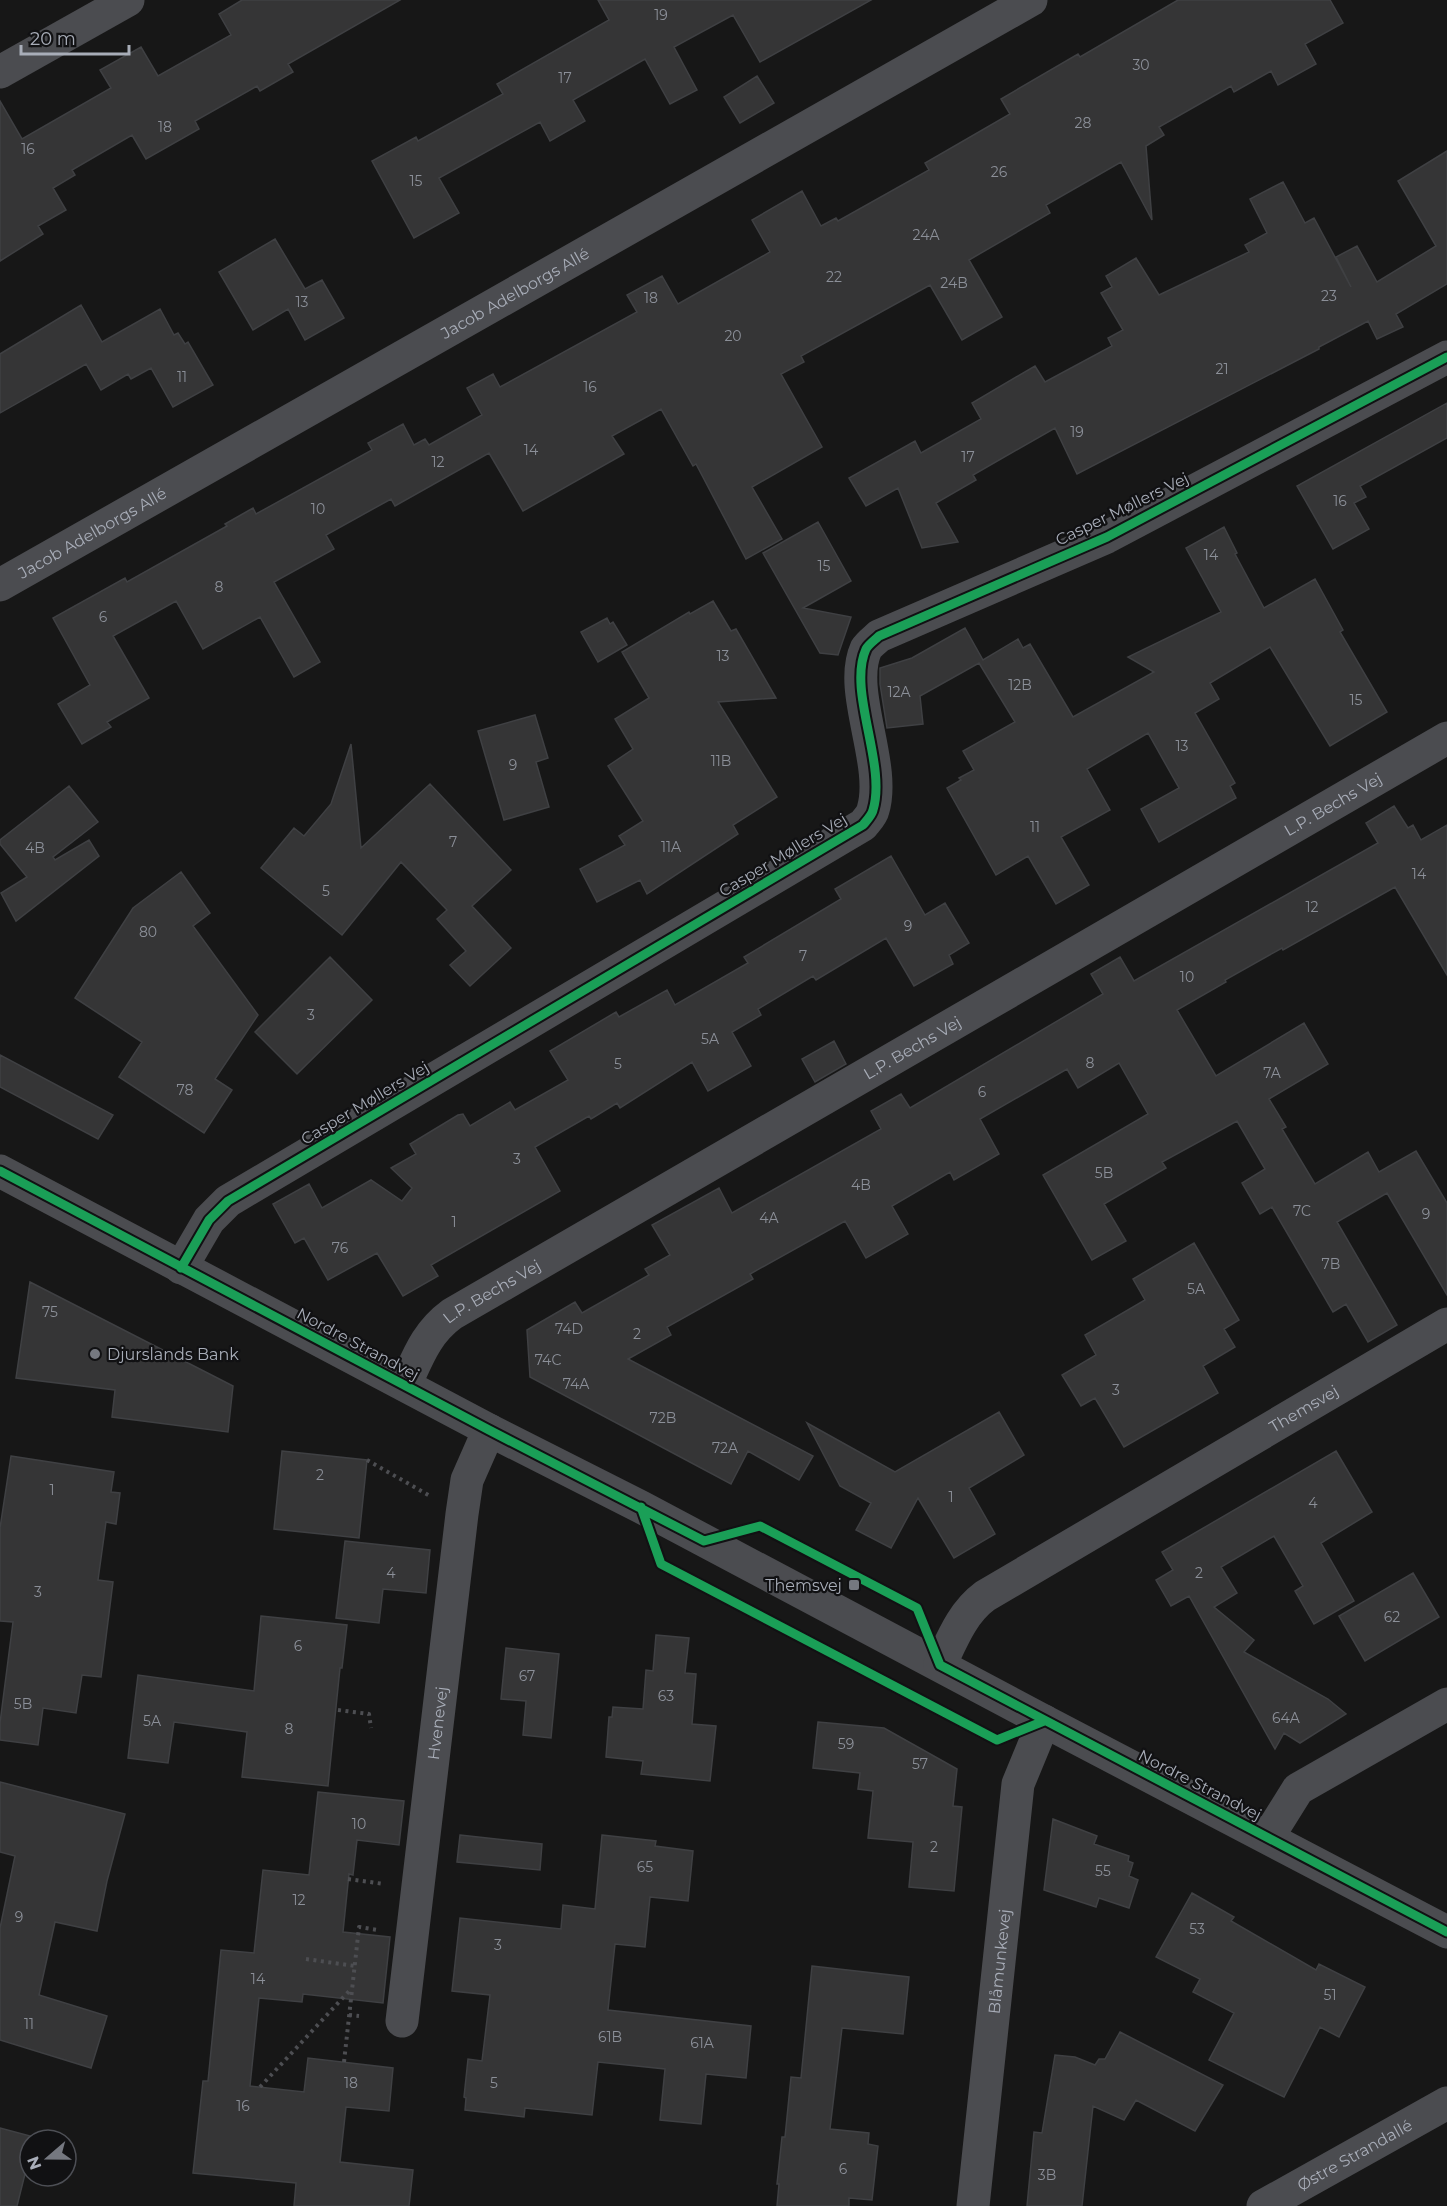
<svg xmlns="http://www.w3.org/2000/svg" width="1447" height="2206" font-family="Montserrat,sans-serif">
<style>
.building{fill:#353536;stroke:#3f4043;stroke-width:1.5}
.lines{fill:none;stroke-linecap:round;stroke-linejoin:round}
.path{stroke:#4d4e52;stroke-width:4;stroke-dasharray:3 4.5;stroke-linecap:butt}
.minor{stroke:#4b4c50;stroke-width:33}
.cycleway-casing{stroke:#111113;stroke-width:13}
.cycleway{stroke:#1a9f57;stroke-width:9}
.poi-dot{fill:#757880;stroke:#111113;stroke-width:2}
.labels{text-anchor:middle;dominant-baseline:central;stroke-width:4.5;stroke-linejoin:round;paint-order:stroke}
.number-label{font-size:14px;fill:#8b8f98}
.street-label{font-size:16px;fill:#a8adb8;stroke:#111113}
.poi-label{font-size:16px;fill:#a8adb8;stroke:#111113;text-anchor:start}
</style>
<rect width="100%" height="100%" fill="#171717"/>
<!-- building -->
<path class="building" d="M 242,0 L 400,0 L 288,64 L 293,72 L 260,91 L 257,86 L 195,121 L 199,129 L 146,159 L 132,135 L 72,170 L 75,175 L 53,188 L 66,210 L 38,226 L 43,234 L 0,261 L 0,101 L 22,139 L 111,88 L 100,70 L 141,47 L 158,76 L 231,35 L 219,14 Z
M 598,0 L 871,0 L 760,62 L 733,15 L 674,47 L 697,90 L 670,104 L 645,59 L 573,100 L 585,121 L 550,141 L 540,122 L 439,178 L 459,213 L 414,238 L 372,161 L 416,137 L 418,141 L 503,94 L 497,84 L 609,20 Z
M 1178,0 L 1330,0 L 1343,23 L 1305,44 L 1316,64 L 1278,85 L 1271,71 L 1234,92 L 1231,86 L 1159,127 L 1164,135 L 1146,146 L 1152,220 L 1121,162 L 1046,205 L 1050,213 L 969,260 L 1002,317 L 962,340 L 930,285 L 801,356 L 804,362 L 781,374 L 822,447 L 752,487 L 782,539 L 746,559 L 696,464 L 693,466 L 661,409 L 612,436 L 624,454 L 523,511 L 489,453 L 395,506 L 391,499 L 326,535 L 334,549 L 274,582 L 320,662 L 294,677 L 260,617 L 203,649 L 176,601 L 113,636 L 149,698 L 107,722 L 111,727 L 82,744 L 58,704 L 90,685 L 53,618 L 125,578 L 127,582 L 227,526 L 225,524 L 253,508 L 256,514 L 372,450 L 368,443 L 403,424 L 414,445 L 425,439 L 429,445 L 482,415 L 467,388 L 493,374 L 500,387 L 637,312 L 627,295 L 662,276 L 678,304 L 770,252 L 752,220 L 802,191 L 821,226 L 836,218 L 838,221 L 929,170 L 925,163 L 1010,114 L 1001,99 L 1078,54 L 1080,57 Z
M 757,76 L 774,103 L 740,123 L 724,97 Z
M 1447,151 L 1447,284 L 1396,314 L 1403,327 L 1377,339 L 1368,321 L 1319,347 L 1319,349 L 1077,474 L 1055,428 L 973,475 L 976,480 L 936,503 L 958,542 L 922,548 L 898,488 L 866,506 L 849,478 L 915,441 L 921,453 L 981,419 L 972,403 L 1035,366 L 1045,382 L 1112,346 L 1108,338 L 1123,330 L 1101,293 L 1112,287 L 1106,276 L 1136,258 L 1159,295 L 1249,252 L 1245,245 L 1267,233 L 1250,199 L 1283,182 L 1305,223 L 1314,218 L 1351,287 L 1336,257 L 1357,246 L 1377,282 L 1436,246 L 1398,181 Z
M 275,239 L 305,289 L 322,280 L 344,318 L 305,340 L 288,309 L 253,330 L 219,272 Z
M 81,305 L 102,342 L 160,309 L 174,335 L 178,333 L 185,344 L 188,342 L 213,385 L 173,407 L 151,368 L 131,379 L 128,374 L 101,390 L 86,364 L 0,413 L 0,354 Z
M 1447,403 L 1447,438 L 1360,486 L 1366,497 L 1354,503 L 1369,529 L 1333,549 L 1297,486 Z
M 818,522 L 851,581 L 803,608 L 851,617 L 838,655 L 820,653 L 763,553 Z
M 1224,527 L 1237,553 L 1235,554 L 1264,608 L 1315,579 L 1343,630 L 1340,632 L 1387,712 L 1330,746 L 1270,647 L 1210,683 L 1219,699 L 1195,713 L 1235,783 L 1230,786 L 1236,798 L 1159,842 L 1141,809 L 1179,788 L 1148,733 L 1087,769 L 1110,810 L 1061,837 L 1089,885 L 1056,904 L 1028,856 L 996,875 L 947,788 L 961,780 L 959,778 L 974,770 L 963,751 L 1015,722 L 979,663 L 920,696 L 923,724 L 887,728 L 880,684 L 880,668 L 912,658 L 965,628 L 983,660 L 1018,639 L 1023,648 L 1030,644 L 1073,717 L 1154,672 L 1128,657 L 1221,612 L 1186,548 Z
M 713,601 L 731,631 L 736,629 L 776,698 L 718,702 L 777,797 L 733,825 L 738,834 L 647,894 L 640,880 L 597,902 L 580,869 L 625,845 L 619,836 L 643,821 L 608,766 L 633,749 L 615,719 L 649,698 L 622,652 L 689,612 L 690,614 Z
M 607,618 L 610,624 L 613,622 L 627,645 L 598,662 L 581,632 Z
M 535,715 L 548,758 L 536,762 L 549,807 L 504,820 L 478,731 Z
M 351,744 L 361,848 L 430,784 L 511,870 L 472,906 L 511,948 L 470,986 L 450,965 L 466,951 L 437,919 L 447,910 L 401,862 L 342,935 L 261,868 L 294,828 L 304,836 L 331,804 Z
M 69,786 L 98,822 L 53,857 L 55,860 L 89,840 L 99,856 L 16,921 L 1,893 L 27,877 L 0,844 L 0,840 Z
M 1394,806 L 1408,828 L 1413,825 L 1421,840 L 1447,825 L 1447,975 L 1395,887 L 1283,950 L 1282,948 L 1225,980 L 1226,982 L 1177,1010 L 1216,1076 L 1304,1023 L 1328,1064 L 1269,1099 L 1286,1127 L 1282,1129 L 1315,1184 L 1368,1152 L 1379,1172 L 1416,1151 L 1447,1203 L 1447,1295 L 1387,1193 L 1337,1222 L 1397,1325 L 1368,1342 L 1346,1304 L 1333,1312 L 1272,1207 L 1260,1214 L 1242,1183 L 1265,1169 L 1237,1121 L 1162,1162 L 1166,1168 L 1104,1204 L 1126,1241 L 1092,1260 L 1043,1175 L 1148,1114 L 1119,1063 L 1078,1088 L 1067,1069 L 980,1119 L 999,1154 L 954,1180 L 950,1172 L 892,1206 L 908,1234 L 866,1258 L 845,1221 L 750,1274 L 753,1279 L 667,1327 L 671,1335 L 628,1359 L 813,1456 L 799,1480 L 748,1451 L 731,1484 L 530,1377 L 527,1330 L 575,1302 L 582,1313 L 649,1275 L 645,1269 L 670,1255 L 652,1225 L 719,1188 L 732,1213 L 881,1129 L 871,1111 L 901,1094 L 910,1108 L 1103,994 L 1091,974 L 1120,957 L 1134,981 L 1378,843 L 1366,823 Z
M 891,856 L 925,915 L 945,903 L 969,943 L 949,955 L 953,964 L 914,986 L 886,938 L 816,980 L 813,976 L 758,1009 L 761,1015 L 732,1032 L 751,1066 L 708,1091 L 692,1062 L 620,1108 L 617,1103 L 591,1119 L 589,1116 L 535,1147 L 560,1191 L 431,1265 L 438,1276 L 403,1296 L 377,1253 L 328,1280 L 304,1238 L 295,1243 L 273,1204 L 309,1184 L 322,1208 L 371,1180 L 402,1201 L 412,1188 L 391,1168 L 416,1154 L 410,1144 L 458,1115 L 463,1114 L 470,1126 L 510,1102 L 515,1110 L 568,1080 L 550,1051 L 616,1012 L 619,1017 L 667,990 L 675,1005 L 748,963 L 744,957 L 841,899 L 835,889 Z
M 181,872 L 210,913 L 193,926 L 258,1015 L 215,1079 L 232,1090 L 204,1133 L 119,1077 L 142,1042 L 75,998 L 133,908 Z
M 330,957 L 372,1000 L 297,1074 L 255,1032 Z
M 834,1041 L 846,1064 L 815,1082 L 802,1059 Z
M 0,1055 L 113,1115 L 98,1139 L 0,1087 Z
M 1194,1243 L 1239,1320 L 1224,1329 L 1235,1347 L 1203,1366 L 1218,1393 L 1124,1447 L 1095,1398 L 1081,1406 L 1062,1375 L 1096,1355 L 1085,1335 L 1145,1300 L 1133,1279 Z
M 30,1282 L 233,1386 L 228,1432 L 112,1417 L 115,1390 L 16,1378 Z
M 999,1412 L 1024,1455 L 969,1488 L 995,1534 L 954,1558 L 918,1498 L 891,1548 L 856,1530 L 871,1503 L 840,1486 L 807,1423 L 895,1472 Z
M 282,1451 L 367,1460 L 359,1538 L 274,1529 Z
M 1336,1451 L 1372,1512 L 1321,1543 L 1354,1601 L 1314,1624 L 1295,1591 L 1303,1586 L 1274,1536 L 1221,1567 L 1237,1593 L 1214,1607 L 1254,1640 L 1244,1652 L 1328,1699 L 1346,1714 L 1300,1743 L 1284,1733 L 1275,1749 L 1189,1596 L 1171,1606 L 1156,1580 L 1173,1570 L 1162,1552 Z
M 11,1456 L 114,1472 L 111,1492 L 120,1493 L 116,1524 L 106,1522 L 98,1580 L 113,1582 L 101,1677 L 82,1675 L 76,1713 L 43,1708 L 38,1745 L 0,1740 L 0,1723 L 13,1622 L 0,1621 L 0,1528 Z
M 345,1541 L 430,1550 L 426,1593 L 383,1589 L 379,1623 L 336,1618 Z
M 1413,1573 L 1439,1617 L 1365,1661 L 1339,1616 Z
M 261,1616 L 347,1625 L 342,1668 L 340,1668 L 328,1786 L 242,1777 L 247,1732 L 174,1722 L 168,1763 L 128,1758 L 138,1675 L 254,1691 Z
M 656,1635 L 689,1638 L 685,1673 L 696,1674 L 692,1724 L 716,1726 L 710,1781 L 641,1774 L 643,1761 L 606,1757 L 609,1717 L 612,1717 L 613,1707 L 643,1709 L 646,1670 L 653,1671 Z
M 506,1648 L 559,1654 L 551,1738 L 523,1735 L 526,1701 L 501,1699 Z
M 818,1722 L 884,1728 L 957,1769 L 953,1806 L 962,1807 L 954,1891 L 909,1887 L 913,1842 L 868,1838 L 873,1791 L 858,1789 L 860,1773 L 813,1768 Z
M 0,1782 L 125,1814 L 107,1881 L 97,1931 L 55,1922 L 39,1995 L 107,2016 L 91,2068 L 0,2040 L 0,1928 L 15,1856 L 0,1852 Z
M 318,1792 L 404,1801 L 399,1845 L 357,1840 L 353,1875 L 349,1874 L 343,1932 L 390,1937 L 383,2003 L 303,1994 L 302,2002 L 259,1998 L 250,2086 L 304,2092 L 308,2058 L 393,2068 L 389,2111 L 346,2107 L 340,2162 L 413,2170 L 409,2206 L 294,2206 L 296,2183 L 193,2173 L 203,2081 L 208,2081 L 221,1950 L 254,1953 L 263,1870 L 309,1875 Z
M 1053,1819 L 1097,1836 L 1094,1844 L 1129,1856 L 1128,1861 L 1133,1863 L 1129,1876 L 1138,1880 L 1129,1908 L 1099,1898 L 1096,1907 L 1044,1890 Z
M 460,1835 L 542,1844 L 540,1870 L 457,1862 Z
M 602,1835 L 656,1841 L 655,1846 L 693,1851 L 688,1901 L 650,1897 L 645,1947 L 615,1944 L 608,2010 L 751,2026 L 746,2078 L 706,2074 L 701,2124 L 660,2120 L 665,2069 L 598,2062 L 592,2115 L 525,2108 L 524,2117 L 465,2110 L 466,2098 L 464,2097 L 468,2059 L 482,2061 L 490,1995 L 452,1991 L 460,1918 L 561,1929 L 563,1905 L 595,1909 Z
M 1192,1893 L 1234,1917 L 1231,1921 L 1316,1970 L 1319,1964 L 1365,1987 L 1339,2037 L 1320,2027 L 1284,2097 L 1209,2060 L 1234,2013 L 1193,1992 L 1200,1979 L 1156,1957 Z
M 812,1966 L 909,1977 L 903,2034 L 842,2028 L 830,2129 L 869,2133 L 868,2144 L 878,2146 L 872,2200 L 849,2198 L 849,2206 L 777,2206 L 779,2184 L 777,2184 L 782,2137 L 785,2137 L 791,2077 L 801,2078 Z
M 1120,2032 L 1223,2085 L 1195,2131 L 1136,2100 L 1124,2120 L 1093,2106 L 1082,2206 L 1027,2206 L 1034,2132 L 1042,2133 L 1055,2055 L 1075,2057 L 1095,2065 L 1099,2059 L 1105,2059 Z
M 0,2128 L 34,2137 L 34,2140 L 30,2140 L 30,2154 L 17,2206 L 0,2206 Z"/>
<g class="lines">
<!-- path -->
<path class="path" d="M 367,1460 L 430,1496
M 338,1710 L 369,1714 L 371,1728
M 348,1879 L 384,1884
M 306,1959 L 355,1966
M 349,2015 L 359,2016
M 344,2062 L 359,1927 L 378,1930
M 260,2087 L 351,1989"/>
<!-- minor -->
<g class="minor">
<path d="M 0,72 L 128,0"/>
<path id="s1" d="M 0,585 L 1031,0"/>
<path d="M 0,1171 L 489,1430 L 641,1507 L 1044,1721 L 1447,1932"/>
<path d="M 181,1268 L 209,1220 L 228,1201 L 863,825 C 867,820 872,815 873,810 C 887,764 847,691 866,649 C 869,644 875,640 879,636 L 1107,537 L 1447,357"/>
<path id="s2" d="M 405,1385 C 418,1357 426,1333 452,1314 L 1447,738"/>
<path id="s3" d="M 940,1665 C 952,1640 962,1613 985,1596 L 1447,1324"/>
<path d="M 1268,1837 L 1298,1789 L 1447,1704"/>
<path id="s4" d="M 402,2021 L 462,1514 L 467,1480 L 489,1430"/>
<path id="s5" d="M 973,2206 L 1018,1784 L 1044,1721"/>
<path id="s6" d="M 1263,2206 L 1447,2103"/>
</g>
<defs>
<path id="cycleway" d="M 0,1171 L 489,1430 L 704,1541 L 760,1526 L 917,1608 L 940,1665
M 181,1268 L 209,1220 L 228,1201 L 863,825 C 867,820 872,815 873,810 C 887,764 847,691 866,649 C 869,644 875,640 879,636 L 1107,537 L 1447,357
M 641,1507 L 661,1564 L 997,1740 L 1044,1721
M 940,1665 L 1447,1932"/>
</defs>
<!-- cycleway casing -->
<use href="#cycleway" class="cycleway-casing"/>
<!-- cycleway -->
<use href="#cycleway" class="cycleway"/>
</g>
<!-- markers -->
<g class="poi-dot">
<circle cx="95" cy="1354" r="6"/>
<rect x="848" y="1579" width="12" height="12" rx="3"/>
</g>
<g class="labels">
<!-- number labels -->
<g class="number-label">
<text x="661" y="15">19</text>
<text x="1141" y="65">30</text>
<text x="565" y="78">17</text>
<text x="1083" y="123">28</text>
<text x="165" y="127">18</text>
<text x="28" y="149">16</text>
<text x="999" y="172">26</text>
<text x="416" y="181">15</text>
<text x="926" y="235">24A</text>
<text x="834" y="277">22</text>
<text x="954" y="283">24B</text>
<text x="1329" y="296">23</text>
<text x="651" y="298">18</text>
<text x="302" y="302">13</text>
<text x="733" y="336">20</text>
<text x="1222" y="369">21</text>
<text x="182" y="377">11</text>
<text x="590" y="387">16</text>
<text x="1077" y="432">19</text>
<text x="531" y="450">14</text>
<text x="968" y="457">17</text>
<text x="438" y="462">12</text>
<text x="1340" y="501">16</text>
<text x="318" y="509">10</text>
<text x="1211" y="555">14</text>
<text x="824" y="566">15</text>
<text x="219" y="587">8</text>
<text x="103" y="617">6</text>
<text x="723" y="656">13</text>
<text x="1020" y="685">12B</text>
<text x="899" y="692">12A</text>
<text x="1356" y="700">15</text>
<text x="1182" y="746">13</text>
<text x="721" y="761">11B</text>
<text x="513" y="765">9</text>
<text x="1035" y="827">11</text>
<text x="453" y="842">7</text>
<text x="671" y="847">11A</text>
<text x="35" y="848">4B</text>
<text x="1419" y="874">14</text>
<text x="326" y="891">5</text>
<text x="1312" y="907">12</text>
<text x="908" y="926">9</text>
<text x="148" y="932">80</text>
<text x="803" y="956">7</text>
<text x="1187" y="977">10</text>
<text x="311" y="1015">3</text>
<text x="710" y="1039">5A</text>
<text x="1090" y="1063">8</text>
<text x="618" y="1064">5</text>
<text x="1272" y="1073">7A</text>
<text x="185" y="1090">78</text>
<text x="982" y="1092">6</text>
<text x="517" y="1159">3</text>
<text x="1104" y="1173">5B</text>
<text x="861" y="1185">4B</text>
<text x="1302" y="1211">7C</text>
<text x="1426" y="1214">9</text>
<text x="769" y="1218">4A</text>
<text x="454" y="1222">1</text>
<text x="340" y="1248">76</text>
<text x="1331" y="1264">7B</text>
<text x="1196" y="1289">5A</text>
<text x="50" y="1312">75</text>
<text x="569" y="1329">74D</text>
<text x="637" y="1334">2</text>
<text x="548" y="1360">74C</text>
<text x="576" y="1384">74A</text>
<text x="1116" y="1390">3</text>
<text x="663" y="1418">72B</text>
<text x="725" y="1448">72A</text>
<text x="320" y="1475">2</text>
<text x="52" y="1490">1</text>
<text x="951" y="1497">1</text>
<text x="1313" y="1503">4</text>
<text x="391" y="1573">4</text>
<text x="1199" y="1573">2</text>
<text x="38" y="1592">3</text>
<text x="1392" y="1617">62</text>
<text x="298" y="1646">6</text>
<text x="527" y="1676">67</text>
<text x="666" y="1696">63</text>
<text x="23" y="1704">5B</text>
<text x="1286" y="1718">64A</text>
<text x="152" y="1721">5A</text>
<text x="289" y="1729">8</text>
<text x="846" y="1744">59</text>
<text x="920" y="1764">57</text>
<text x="359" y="1824">10</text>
<text x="934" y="1847">2</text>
<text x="645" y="1867">65</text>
<text x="1103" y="1871">55</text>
<text x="299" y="1900">12</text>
<text x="19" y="1917">9</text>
<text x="1197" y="1929">53</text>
<text x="498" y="1945">3</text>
<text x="258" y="1979">14</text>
<text x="1330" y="1995">51</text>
<text x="29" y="2024">11</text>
<text x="610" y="2037">61B</text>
<text x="702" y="2043">61A</text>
<text x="351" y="2083">18</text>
<text x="494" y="2083">5</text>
<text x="243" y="2106">16</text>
<text x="843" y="2169">6</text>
<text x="1047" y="2175">3B</text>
</g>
<!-- street labels -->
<g class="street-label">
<text stroke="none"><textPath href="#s1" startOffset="592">Jacob Adelborgs Allé</textPath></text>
<text transform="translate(1122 509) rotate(-26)">Casper Møllers Vej</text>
<text stroke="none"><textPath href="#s1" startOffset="106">Jacob Adelborgs Allé</textPath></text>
<text stroke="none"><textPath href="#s2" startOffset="1104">L.P. Bechs Vej</textPath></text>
<text transform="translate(783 855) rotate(-31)">Casper Møllers Vej</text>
<text stroke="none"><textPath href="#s2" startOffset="618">L.P. Bechs Vej</textPath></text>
<text transform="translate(365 1103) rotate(-31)">Casper Møllers Vej</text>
<text stroke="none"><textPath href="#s2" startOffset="132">L.P. Bechs Vej</textPath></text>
<text transform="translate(358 1344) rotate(28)">Nordre Strandvej</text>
<text stroke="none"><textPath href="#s3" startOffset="453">Themsvej</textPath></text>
<text stroke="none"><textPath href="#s4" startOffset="300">Hvenevej</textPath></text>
<text transform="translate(1200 1785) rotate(27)">Nordre Strandvej</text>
<text stroke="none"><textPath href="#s5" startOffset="246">Blåmunkevej</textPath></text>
<text stroke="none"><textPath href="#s6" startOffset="105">Østre Strandallé</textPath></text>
</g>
<!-- poi labels -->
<g class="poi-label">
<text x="107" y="1354">Djurslands Bank</text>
<text x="842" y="1585" text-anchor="end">Themsvej</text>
</g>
</g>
<!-- north arrow -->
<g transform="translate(48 2158) rotate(250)"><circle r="28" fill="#111113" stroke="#4d4f55" stroke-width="1.5"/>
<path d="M0-4.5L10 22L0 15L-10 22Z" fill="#757880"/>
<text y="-9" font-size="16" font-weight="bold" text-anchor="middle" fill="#a8adb8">N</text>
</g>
<!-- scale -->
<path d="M21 45v9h108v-9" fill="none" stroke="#a8adb8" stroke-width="3"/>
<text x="30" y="45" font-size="18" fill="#a8adb8" stroke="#111113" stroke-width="4.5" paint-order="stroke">20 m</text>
</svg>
